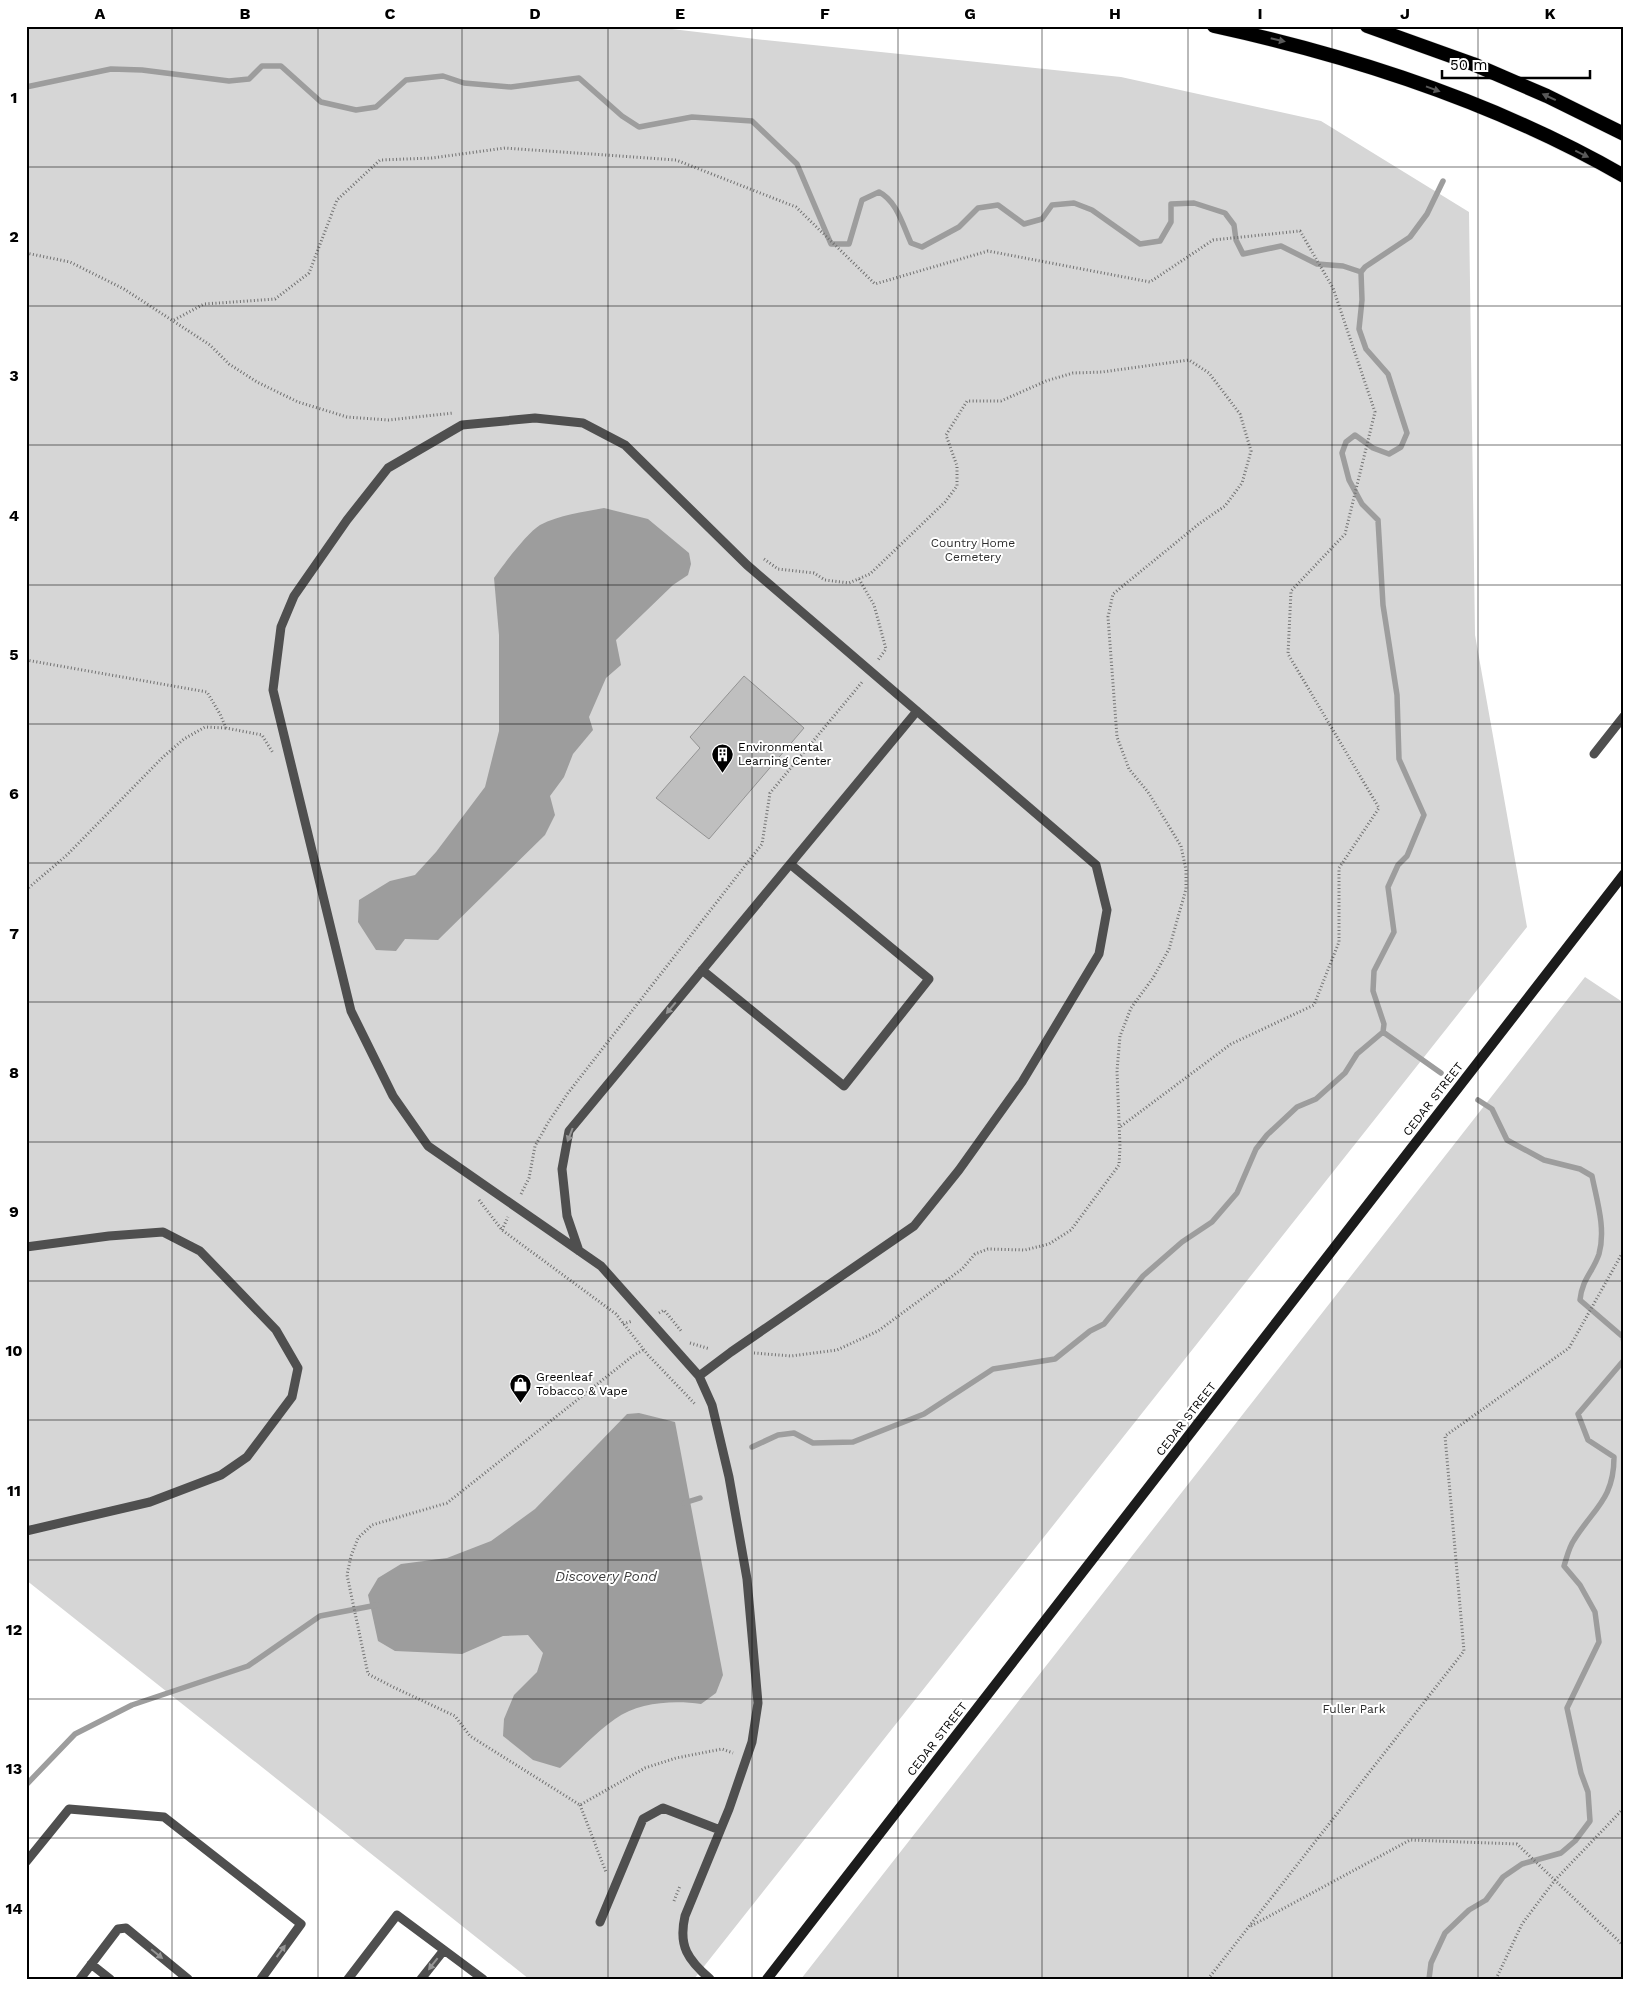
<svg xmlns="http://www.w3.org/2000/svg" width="1650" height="2005" font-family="'Work Sans',sans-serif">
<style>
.green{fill:#d6d6d6}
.water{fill:#9d9d9d}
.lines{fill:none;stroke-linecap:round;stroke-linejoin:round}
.stream{stroke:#9d9d9d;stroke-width:5.5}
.building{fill:#bfbfbf;stroke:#939393}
.trunk-casing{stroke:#dbdbdb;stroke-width:15}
.path{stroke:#717171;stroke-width:3;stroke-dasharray:1 2.5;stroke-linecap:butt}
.service{stroke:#4f4f4f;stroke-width:9}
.secondary{stroke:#1c1c1c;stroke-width:10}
.trunk{stroke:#000;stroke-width:14}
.oneway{fill:#595959}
.oneway2{fill:#959595}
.grid{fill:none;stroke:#000;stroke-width:1;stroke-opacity:0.55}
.labels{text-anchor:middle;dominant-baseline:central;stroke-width:4;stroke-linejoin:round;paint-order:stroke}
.park-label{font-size:12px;fill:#2d2d2d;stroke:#fff}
.poi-label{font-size:12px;fill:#000;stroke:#fff;text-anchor:start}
.street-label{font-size:12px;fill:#000;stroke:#fff}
.water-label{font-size:14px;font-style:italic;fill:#3e3e3e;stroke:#fff}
.neatline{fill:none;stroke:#000;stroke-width:2}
.grid-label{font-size:16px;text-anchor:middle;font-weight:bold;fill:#000}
</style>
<rect width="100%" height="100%" fill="#fff"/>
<!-- green -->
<path class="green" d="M 26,26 L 647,26 L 765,40 L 1121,77 L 1321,121 L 1469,212 L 1475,635 L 1527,927 L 694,1979 L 529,1979 L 26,1580 Z
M 1585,977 L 1624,1003 L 1624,1979 L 801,1979 Z"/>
<!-- water -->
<path class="water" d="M 604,508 L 648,519 L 689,553 L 691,564 L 688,575 L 673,585 L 616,640 L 621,665 L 606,678 L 589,717 L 593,730 L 573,754 L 564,777 L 550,796 L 555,815 L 545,835 L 438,940 L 405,939 L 396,951 L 376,950 L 358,922 L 359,900 L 390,881 L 415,875 L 436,852 L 485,787 L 499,731 L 499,635 L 494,578 C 503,565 527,533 540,525 C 559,515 583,512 604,508 Z
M 639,1413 L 675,1422 L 723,1675 L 716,1693 L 701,1704 C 674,1700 638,1702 615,1719 C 595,1733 578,1752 560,1768 L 533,1760 L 503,1736 L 504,1719 L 514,1695 L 537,1672 L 543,1653 L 528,1635 L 503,1636 L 462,1654 L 395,1651 L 378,1641 L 368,1595 L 378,1578 L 401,1564 L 447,1558 L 491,1541 L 535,1509 L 627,1414 Z"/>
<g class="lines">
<!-- stream -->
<path class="stream" d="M 26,87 L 111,69 L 142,70 L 229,81 L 249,79 L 262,66 L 281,66 L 321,102 L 356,110 L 376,107 L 406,80 L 443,76 L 464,83 L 511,87 L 579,78 L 622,116 L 639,127 L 692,117 L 752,121 L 797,164 L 831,244 L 849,244 L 862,200 L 879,192 C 897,201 903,226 911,243 L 922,247 L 959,227 L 978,208 L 998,205 L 1024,224 L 1042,219 L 1052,205 L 1074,203 L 1092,210 L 1140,244 L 1160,241 L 1171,222 L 1171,204 L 1194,203 L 1225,213 L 1234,225 L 1236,240 L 1243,254 L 1281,246 L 1317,264 L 1343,266 L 1361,272
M 1383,1032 L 1441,1073
M 1478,1100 L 1492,1109 L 1507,1140 L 1544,1160 L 1580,1169 L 1592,1176 C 1597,1201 1606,1229 1599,1254 C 1593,1272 1582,1279 1580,1300 L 1623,1337 L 1624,1343
M 752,1447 L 778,1435 L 794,1433 L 813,1443 L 853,1442 L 924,1414 L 993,1369 L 1055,1359 L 1090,1331 L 1104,1324 L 1143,1276 L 1182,1242 L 1212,1222 L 1237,1193 L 1256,1149 L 1267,1135 L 1297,1107 L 1316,1099 L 1345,1073 L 1357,1054 L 1383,1032 L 1384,1024 L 1373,991 L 1374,971 L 1394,932 L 1388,887 L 1398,865 L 1407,856 L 1424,815 L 1399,759 L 1397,695 L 1383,605 L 1378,520 L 1362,504 L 1349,480 L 1342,453 L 1346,442 L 1355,435 L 1373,448 L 1389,454 L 1401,447 L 1407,433 L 1388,374 L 1366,349 L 1359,329 L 1362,300 L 1361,272 L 1365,267 L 1410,237 L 1427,214 L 1443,181
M 684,1503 L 700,1498
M 26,1785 L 75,1734 L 132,1705 L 248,1666 L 320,1616 L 377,1605
M 1429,1979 L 1431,1963 L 1445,1933 L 1469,1910 L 1486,1900 L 1503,1877 L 1522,1864 L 1561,1853 L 1575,1841 L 1590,1821 L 1588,1792 L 1581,1773 L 1567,1708 L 1599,1642 L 1595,1612 L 1580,1585 L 1564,1566 C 1567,1557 1569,1547 1574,1540 C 1594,1508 1614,1499 1614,1457 L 1588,1440 L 1578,1414 L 1624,1360"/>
</g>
<!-- building -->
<path class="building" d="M 744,676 L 804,728 L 709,839 L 656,798 L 700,748 L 690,737 Z"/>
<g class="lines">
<defs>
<path id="trunk" d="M 1214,26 C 1356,57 1497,103 1624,176
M 1367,26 L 1473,64 L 1547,96 L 1624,134"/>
</defs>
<!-- trunk casing -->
<use href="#trunk" class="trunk-casing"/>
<!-- path -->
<path class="path" d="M 26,253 L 70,262 L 124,289 L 210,345 L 229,364 L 257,382 L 298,402 L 347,417 L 388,420 L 454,413
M 174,320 L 204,304 L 275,299 L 309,273 L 337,200 L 380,160 L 432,158 L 505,148 L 676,160 L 796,207 L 875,284 L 988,251 L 1150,282 L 1213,240 L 1300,231 L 1333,288 L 1375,412 L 1345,534 L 1291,591 L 1288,654 L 1379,808 L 1339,868 L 1339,942 L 1314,1005 L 1231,1044 L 1120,1127
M 859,579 L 874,605 L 886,649 L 878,660
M 26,660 L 207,692 L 220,714 L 226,728 L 262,735 L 273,753
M 26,890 L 67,855 L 163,757 L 184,739 L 205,727 L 226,728
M 521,1194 L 529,1178 L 535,1146 L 549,1121 L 568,1093 L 762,844 L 770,793 L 863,681
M 479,1200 L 502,1230 L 616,1314 L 648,1355 L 695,1404
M 502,1230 L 508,1217
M 659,1313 L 664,1310 L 682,1332
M 623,1324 L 632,1321
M 690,1343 L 710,1349
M 643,1350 L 634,1355 L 447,1503 L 372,1525 L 358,1538 L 351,1556 L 347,1575 L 368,1674 L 393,1687 L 455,1716 L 470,1736 L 580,1805 L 645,1768 L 676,1758 L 722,1749 L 733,1753
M 754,1353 L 791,1356 L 837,1350 L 878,1331 L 962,1269 L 975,1254 L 988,1249 L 1025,1250 L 1049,1244 L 1071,1230 L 1119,1165 L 1120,1147 L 1117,1071 L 1120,1036 L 1131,1008 L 1153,978 L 1169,949 L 1186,889 L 1186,870 L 1181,846 L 1148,792 L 1129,769 L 1117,737 L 1108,617 L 1113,594 L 1200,523 L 1225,506 L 1242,483 L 1251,451 L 1240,414 L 1209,373 L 1189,360 L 1102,372 L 1073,373 L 1046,381 L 1001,401 L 967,401 L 946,435 L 957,466 L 957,486 L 945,502 L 870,574 L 849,583 L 825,580 L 814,573 L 778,569 L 764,559
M 580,1805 L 606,1872
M 674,1901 L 680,1886
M 1251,1926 L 1410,1840 L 1517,1844 L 1624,1946
M 1208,1979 L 1464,1651 L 1445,1436 L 1569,1348 L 1624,1250
M 1496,1979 L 1522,1924 L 1555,1880 L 1624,1808"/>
<!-- service -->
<path class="service" d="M 1594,754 L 1624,716
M 702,970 L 844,1086 L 929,979 L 790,864
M 26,1247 L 109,1236 L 163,1232 L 200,1251 L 276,1330 L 298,1368 L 292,1397 L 247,1457 L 221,1475 L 150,1502 L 26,1531
M 579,1251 L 567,1216 L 562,1169 L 569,1131 L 917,711
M 699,1376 L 731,1352 L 914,1226 L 959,1170 L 1022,1082 L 1099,954 L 1107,910 L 1096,865 L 747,565 L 625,445 L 583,423 L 535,418 L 462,425 L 388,468 L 347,520 L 294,596 L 281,627 L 273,690 L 351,1011 L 393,1096 L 428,1146 L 601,1266 L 699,1376 L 712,1405 L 729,1477 L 747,1579 L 758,1703 L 752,1742 L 729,1809 L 685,1916 C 678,1946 688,1960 710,1979
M 26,1862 L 69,1809 L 164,1817 L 301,1924 L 261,1979
M 600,1922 L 643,1819 L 663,1808 L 720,1830
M 91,1964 L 110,1979
M 80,1979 L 118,1929 L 126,1928 L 188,1979
M 348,1979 L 397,1915 L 483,1979
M 421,1979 L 444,1950"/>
<!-- secondary -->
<path class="secondary" d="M 767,1979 L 1624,874"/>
<!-- trunk -->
<use href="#trunk" class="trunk"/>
</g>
<!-- one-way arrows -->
<defs><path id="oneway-solid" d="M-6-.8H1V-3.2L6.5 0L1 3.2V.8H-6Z" transform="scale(1.25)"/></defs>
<g class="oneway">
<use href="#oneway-solid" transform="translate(1278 40) rotate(13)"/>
<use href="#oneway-solid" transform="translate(1433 89) rotate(20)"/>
<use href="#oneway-solid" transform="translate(1549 97) rotate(-155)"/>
<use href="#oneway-solid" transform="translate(1582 154) rotate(26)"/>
</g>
<g class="oneway2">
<use href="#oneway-solid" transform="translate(671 1008) rotate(130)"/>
<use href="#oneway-solid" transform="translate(570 1135) rotate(111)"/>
<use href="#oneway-solid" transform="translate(281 1951) rotate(-54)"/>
<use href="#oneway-solid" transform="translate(157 1954) rotate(39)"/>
<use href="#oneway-solid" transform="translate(433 1964) rotate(128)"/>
</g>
<!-- grid -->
<path class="grid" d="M 172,26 L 172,1979M 318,26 L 318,1979M 462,26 L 462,1979M 608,26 L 608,1979M 752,26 L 752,1979M 898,26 L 898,1979M 1042,26 L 1042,1979M 1188,26 L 1188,1979M 1332,26 L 1332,1979M 1478,26 L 1478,1979M 26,167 L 1624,167M 26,306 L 1624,306M 26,445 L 1624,445M 26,585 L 1624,585M 26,724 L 1624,724M 26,863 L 1624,863M 26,1002 L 1624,1002M 26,1142 L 1624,1142M 26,1281 L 1624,1281M 26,1420 L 1624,1420M 26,1560 L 1624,1560M 26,1699 L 1624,1699M 26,1838 L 1624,1838"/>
<!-- icons -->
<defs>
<symbol id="building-pin" viewBox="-11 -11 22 30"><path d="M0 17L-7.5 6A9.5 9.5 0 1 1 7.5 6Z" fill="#000" stroke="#fff"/><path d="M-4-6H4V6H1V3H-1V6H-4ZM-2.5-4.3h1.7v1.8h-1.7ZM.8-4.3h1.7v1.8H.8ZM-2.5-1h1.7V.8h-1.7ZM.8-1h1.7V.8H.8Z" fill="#fff"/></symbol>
<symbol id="shop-pin" viewBox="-11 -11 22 30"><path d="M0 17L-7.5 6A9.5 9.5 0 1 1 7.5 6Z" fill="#000" stroke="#fff"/><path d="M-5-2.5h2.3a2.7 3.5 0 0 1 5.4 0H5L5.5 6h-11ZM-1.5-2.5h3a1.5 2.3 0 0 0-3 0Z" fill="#fff"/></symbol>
</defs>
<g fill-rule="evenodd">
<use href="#building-pin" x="710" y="742" width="25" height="34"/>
<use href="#shop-pin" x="508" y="1372" width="25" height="34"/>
</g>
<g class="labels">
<!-- park labels -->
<g class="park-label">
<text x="973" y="543">Country Home<tspan x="973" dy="14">Cemetery</tspan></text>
<text x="1354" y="1709">Fuller Park</text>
</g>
<!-- poi labels -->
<g class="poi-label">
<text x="738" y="747">Environmental<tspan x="738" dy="14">Learning Center</tspan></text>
<text x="536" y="1377">Greenleaf<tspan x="536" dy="14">Tobacco &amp; Vape</tspan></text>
</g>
<!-- street labels -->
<g class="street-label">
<text transform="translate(1433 1099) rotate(-52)">CEDAR STREET</text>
<text transform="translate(1186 1419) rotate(-52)">CEDAR STREET</text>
<text transform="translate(937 1739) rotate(-52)">CEDAR STREET</text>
</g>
<!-- water labels -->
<g class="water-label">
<text x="606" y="1576">Discovery Pond</text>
</g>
</g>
<!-- border -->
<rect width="1650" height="2005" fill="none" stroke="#ffffff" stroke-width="55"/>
<!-- scale -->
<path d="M1442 70v8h148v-8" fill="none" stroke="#000000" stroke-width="2.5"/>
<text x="1450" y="70" font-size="15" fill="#000000" stroke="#ffffff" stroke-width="4" paint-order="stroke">50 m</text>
<rect x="28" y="28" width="1594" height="1950" class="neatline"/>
<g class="grid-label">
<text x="100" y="19">A</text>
<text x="245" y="19">B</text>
<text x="390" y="19">C</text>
<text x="535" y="19">D</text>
<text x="680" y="19">E</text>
<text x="825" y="19">F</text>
<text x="970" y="19">G</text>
<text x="1115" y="19">H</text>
<text x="1260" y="19">I</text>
<text x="1405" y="19">J</text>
<text x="1550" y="19">K</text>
<text x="14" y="103">1</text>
<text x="14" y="242">2</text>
<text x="14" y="381">3</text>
<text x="14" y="521">4</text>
<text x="14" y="660">5</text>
<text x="14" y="799">6</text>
<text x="14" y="939">7</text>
<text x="14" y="1078">8</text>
<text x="14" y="1217">9</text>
<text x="14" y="1356">10</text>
<text x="14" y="1496">11</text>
<text x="14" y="1635">12</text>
<text x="14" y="1774">13</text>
<text x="14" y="1914">14</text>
</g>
</svg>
